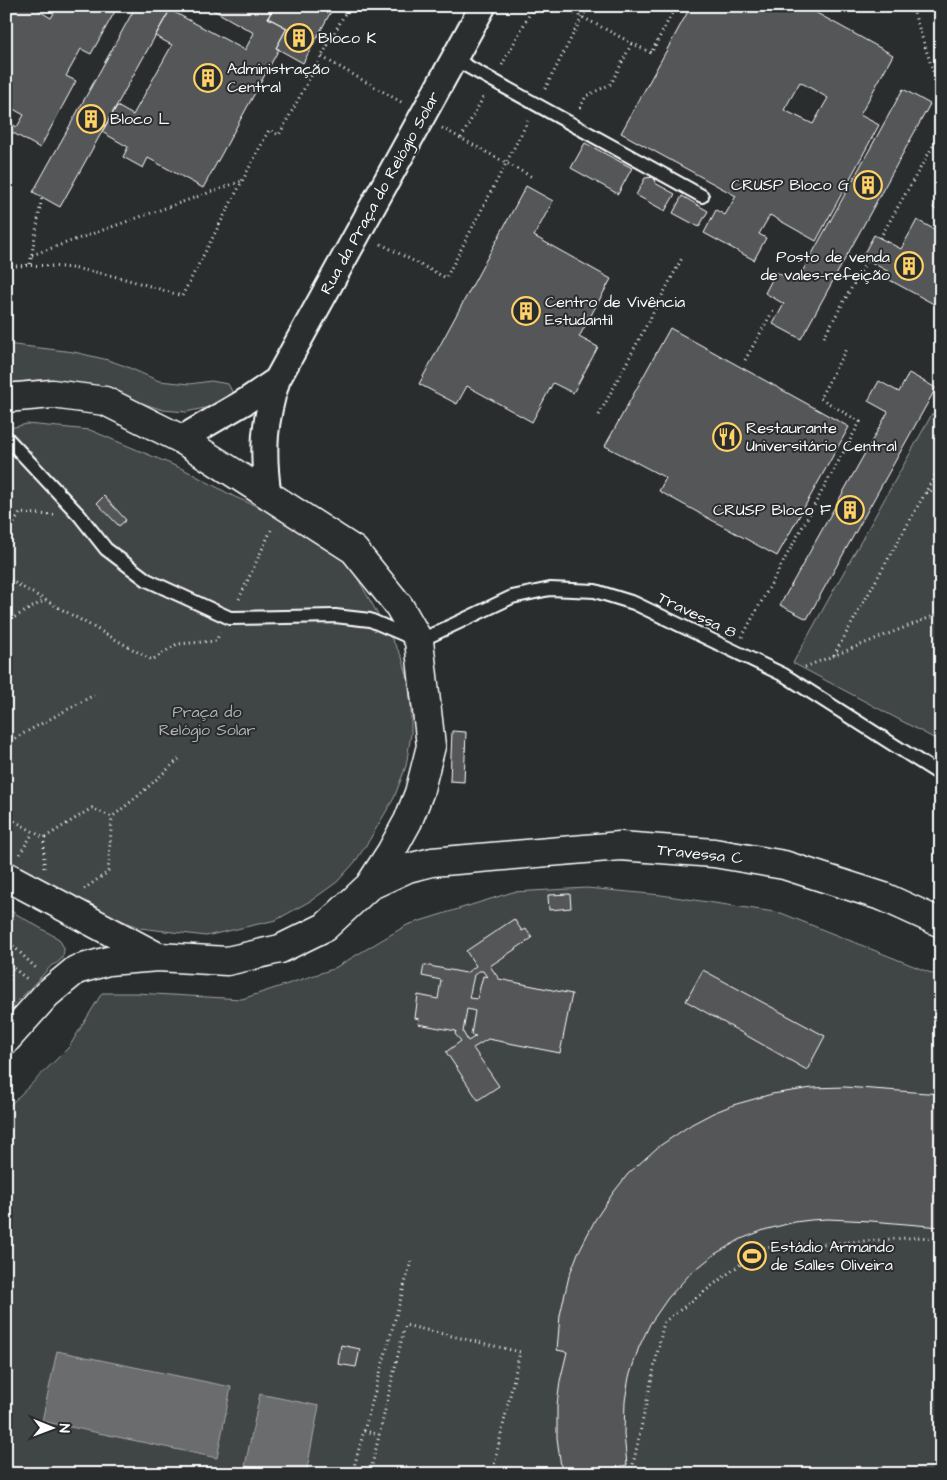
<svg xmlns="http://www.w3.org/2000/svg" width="947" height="1480" font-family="'Architects Daughter',sans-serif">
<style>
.green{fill:#414445;stroke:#a0a2a2}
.water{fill:#6a6c6d;stroke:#a6a7a7}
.building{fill:#555758;stroke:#fff;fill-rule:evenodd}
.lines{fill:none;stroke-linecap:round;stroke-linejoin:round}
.lane-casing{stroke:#fff;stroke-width:16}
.street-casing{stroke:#fff;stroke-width:29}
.secondary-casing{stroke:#fff;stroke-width:31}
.path{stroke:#fff;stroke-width:3;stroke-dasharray:1 4;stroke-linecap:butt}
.lane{stroke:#2a2d2e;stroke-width:12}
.street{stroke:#2a2d2e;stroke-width:25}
.secondary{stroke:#2a2d2e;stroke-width:28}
.labels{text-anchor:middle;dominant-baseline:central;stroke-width:4;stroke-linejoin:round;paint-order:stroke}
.poi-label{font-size:16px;fill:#fff;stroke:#2a2d2e;text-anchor:start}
.street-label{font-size:16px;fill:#fff;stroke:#2a2d2e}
.park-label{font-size:16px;fill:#b3b4b5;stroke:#2a2d2e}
</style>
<rect width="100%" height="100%" fill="#2a2d2e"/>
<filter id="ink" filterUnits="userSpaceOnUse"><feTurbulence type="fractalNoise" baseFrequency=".02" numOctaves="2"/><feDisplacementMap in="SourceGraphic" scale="10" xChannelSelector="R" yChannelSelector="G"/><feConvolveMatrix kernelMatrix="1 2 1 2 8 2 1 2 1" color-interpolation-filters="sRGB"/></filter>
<g filter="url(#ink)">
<!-- green -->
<path class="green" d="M 6,344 L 74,352 L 108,360 L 125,366 L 159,381 L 190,384 L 211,381 L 228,384 L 233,393 L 226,400 L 209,407 L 186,412 L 163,410 L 83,384 L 38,380 L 6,383 Z
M 932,414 L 941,418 L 941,742 L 793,663 Z
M 27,424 L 90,430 L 185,470 L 235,497 L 308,528 L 347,563 L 358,579 L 402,657 L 407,675 L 411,705 L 411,734 L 406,766 L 394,798 L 370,839 L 355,862 L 337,882 L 312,900 L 276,920 L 206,936 L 140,928 L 99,911 L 6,859 L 6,429 Z
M 587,888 L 661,895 L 781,913 L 941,977 L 941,1474 L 6,1474 L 6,1109 L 69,1047 L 102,993 L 136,993 L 242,999 L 333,969 L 407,925 L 513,892 Z
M 6,908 L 59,939 L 64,948 C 64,957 61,962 52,965 L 6,1014 Z"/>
<!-- water -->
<path class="water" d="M 57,1351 L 231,1387 L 217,1458 L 42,1421 Z
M 260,1394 L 319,1406 L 306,1474 L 285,1474 L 245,1466 Z"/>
<!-- building -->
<path class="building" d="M 8,6 L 42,6 L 39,11 L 51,18 L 58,6 L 118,6 L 91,54 L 81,49 L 66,76 L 76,81 L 40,148 L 6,129 L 6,121 L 17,127 L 24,115 L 6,105 L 6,9 Z
M 136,6 L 172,6 L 60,207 L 33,192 Z
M 206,6 L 274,6 L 268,18 L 287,28 L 276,48 L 279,49 L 203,188 L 148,158 L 143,168 L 123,157 L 128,147 L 102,132 L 117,106 L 133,115 L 172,45 L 155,36 L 170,10 L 245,50 L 254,33 Z
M 274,6 L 334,6 L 303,63 L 276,48 L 287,28 L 268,18 Z
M 691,6 L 804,6 L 893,55 L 860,115 L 879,125 L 816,241 L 770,215 L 759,234 L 766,238 L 754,260 L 704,233 L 716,210 L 725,215 L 736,196 L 621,133 ZM 800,82 L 828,98 L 813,124 L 784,110 Z
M 903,89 L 930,104 L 801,339 L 773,324 L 784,304 L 765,293 L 776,272 L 796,283 Z
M 585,143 L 632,168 L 618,194 L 571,168 Z
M 654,177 L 655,183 L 675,194 L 665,211 L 636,195 L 645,178 Z
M 526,186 L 553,201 L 534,236 L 611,279 L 579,337 L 598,347 L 573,393 L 553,383 L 532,422 L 467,386 L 457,404 L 419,384 Z
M 941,193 L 941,212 L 933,208 Z
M 682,196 L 708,211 L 699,227 L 673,213 Z
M 917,220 L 941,233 L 941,308 L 886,278 L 889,272 L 862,257 L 874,235 L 901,249 Z
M 670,328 L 849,427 L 777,556 L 659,491 L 666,478 L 605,446 Z
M 909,373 L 936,388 L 807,619 L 780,605 L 888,412 L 868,401 L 879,381 L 899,392 Z
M 104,496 L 126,520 L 119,526 L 97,503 Z
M 452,731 L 466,732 L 464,782 L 450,781 Z
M 570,894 L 571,908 L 549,910 L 548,895 Z
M 514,919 L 522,931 L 526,929 L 532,938 L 490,966 L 499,979 L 572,994 L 560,1053 L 488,1039 L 473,1048 L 499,1086 L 478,1100 L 446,1052 L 461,1041 L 455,1034 L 456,1031 L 418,1024 L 419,1019 L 415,1018 L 418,995 L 438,999 L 441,980 L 422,976 L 424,965 L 466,973 L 476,966 L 466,951 ZM 479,971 L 483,971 L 487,977 L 483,976 L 477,999 L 469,998 L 474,975 ZM 467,1009 L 475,1011 L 471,1035 L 476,1036 L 468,1041 L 463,1032 Z
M 703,970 L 825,1036 L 807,1070 L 686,1001 Z
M 845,1087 L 941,1094 L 941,1227 L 871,1221 L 827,1219 L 811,1220 L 795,1222 L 764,1230 L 741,1239 L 715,1254 L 690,1274 L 668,1298 L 650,1324 L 639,1347 L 629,1377 L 625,1401 L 624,1434 L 627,1465 L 587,1474 L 562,1474 L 557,1438 L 557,1405 L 560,1381 L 567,1352 L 557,1350 L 560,1315 L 569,1276 L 578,1253 L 595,1220 L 613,1193 L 628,1174 L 658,1147 L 692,1124 L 713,1113 L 733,1105 L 772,1094 L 812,1088 Z
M 341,1345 L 360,1349 L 356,1367 L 338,1364 Z"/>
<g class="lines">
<defs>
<path id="lane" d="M 454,59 L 702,196
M 6,437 L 80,516 L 106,549 L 147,580 L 230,618 L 335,616 L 370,620 L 419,641 L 512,597 L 550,589 L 595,591 L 634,603 L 784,675 L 941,775"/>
<path id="street" d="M 181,439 L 246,401 L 277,380
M 268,494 C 262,450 264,422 277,380 L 483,6"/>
<path id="secondary" d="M 6,398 L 52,394 L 105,401 L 181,439 L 354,550 L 399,606 L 419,641 L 431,746 L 419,793 L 408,821 L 391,852 L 369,886 L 325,927 L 280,949 L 227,961 L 158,957 L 6,876
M 369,886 L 408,868 L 432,862 L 620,846 L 714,853 L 784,865 L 884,897 L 941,923
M 6,1040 L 47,994 L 76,970 L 108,961 L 158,957"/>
</defs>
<!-- lane casing -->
<use href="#lane" class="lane-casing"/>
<!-- street casing -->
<use href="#street" class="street-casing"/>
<!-- secondary casing -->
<use href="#secondary" class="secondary-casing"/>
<!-- path -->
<path class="path" d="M 561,6 L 651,53 L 676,6
M 896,6 L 914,13 L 941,95
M 322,57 L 403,103
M 502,65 L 534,6
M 545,89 L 582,17 L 590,6
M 580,108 L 586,96 L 611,84 L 632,43
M 442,128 L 534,178
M 461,138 L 484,96
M 880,238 L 941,132
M 381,244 L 446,278 L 528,121
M 32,255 L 242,181
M 30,264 L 42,197
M 6,267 C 67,260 125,278 182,296 L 269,130 L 279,135 L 349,6
M 824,337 L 867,260
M 745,360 L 774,309
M 599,415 L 682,258
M 926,493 L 941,486
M 6,536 L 20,513 L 54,515
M 6,578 L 152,660 L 177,644 L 216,641 L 220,633
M 239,599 L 272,528
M 6,622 L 45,600
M 742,637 L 860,422 L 820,398 L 846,349
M 834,655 L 941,465
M 805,667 L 941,613
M 6,743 L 94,695
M 6,816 L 44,838 L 92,808 L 112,817 L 138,796 L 179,759
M 20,854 L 33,833
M 44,868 L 44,838
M 84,889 L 108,872 L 112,817
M 6,939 L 38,970
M 6,962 L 27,979
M 6,995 L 10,975 L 7,964
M 364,1431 L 379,1434
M 352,1474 L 412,1258
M 370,1474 L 405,1325 L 520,1352 L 492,1474
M 631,1474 L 664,1322 L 762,1248 L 922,1237 L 941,1241"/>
<!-- lane -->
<use href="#lane" class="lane"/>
<!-- street -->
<use href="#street" class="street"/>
<!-- secondary -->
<use href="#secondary" class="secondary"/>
</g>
</g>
<!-- icons -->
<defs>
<symbol id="building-ring" viewBox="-11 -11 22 22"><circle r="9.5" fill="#2a2d2e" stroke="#ffd166" stroke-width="1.5"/><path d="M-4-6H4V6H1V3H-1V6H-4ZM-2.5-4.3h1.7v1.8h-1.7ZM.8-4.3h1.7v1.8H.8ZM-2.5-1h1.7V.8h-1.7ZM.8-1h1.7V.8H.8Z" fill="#ffd166"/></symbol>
<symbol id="restaurant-ring" viewBox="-11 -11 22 22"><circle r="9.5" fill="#2a2d2e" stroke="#ffd166" stroke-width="1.5"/><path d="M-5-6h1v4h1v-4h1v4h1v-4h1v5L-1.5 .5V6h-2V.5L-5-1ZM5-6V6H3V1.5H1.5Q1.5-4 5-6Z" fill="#ffd166"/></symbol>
<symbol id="stadium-ring" viewBox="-11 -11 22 22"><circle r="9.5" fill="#2a2d2e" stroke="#ffd166" stroke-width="1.5"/><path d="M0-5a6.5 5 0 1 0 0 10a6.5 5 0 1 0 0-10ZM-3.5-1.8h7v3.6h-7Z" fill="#ffd166"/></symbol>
</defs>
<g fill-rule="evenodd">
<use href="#building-ring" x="283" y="22" width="32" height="32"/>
<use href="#building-ring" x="192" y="62" width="32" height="32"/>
<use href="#building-ring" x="75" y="103" width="32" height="32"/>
<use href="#building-ring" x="852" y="169" width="32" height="32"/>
<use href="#building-ring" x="893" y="250" width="32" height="32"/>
<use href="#building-ring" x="510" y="295" width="32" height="32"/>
<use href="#restaurant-ring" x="711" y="421" width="32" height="32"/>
<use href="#building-ring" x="834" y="494" width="32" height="32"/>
<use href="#stadium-ring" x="736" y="1240" width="32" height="32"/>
</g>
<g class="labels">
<!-- poi labels -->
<g class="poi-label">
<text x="318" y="38">Bloco K</text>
<text x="227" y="69">Administração<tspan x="227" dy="18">Central</tspan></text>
<text x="110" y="119">Bloco L</text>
<text x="849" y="185" text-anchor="end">CRUSP Bloco G</text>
<text x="890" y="257" text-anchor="end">Posto de venda<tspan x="890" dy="18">de vales-refeição</tspan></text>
<text x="545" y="302">Centro de Vivência<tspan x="545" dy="18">Estudantil</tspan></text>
<text x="746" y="428">Restaurante<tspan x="746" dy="18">Universitário Central</tspan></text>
<text x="831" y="510" text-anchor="end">CRUSP Bloco F</text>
<text x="771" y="1247">Estádio Armando<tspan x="771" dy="18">de Salles Oliveira</tspan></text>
</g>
<!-- street labels -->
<g class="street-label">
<text transform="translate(380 193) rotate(-61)">Rua da Praça do Relógio Solar</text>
<text transform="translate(697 615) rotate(26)">Travessa 8</text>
<text transform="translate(700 854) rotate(6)">Travessa C</text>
</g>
<!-- park labels -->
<g class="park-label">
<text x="207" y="712">Praça do<tspan x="207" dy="18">Relógio Solar</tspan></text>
</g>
</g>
<!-- margin -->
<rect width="947" height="1480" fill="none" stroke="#2a2d2e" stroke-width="25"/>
<rect x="12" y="12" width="922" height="1455" fill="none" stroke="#fff" stroke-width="2" filter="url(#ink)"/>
<!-- north arrow -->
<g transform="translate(52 1428) rotate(91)" stroke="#2a2d2e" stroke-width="4" paint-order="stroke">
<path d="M0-4L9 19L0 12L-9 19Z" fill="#ffffff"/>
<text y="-8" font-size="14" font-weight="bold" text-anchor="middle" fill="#ffffff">N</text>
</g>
</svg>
